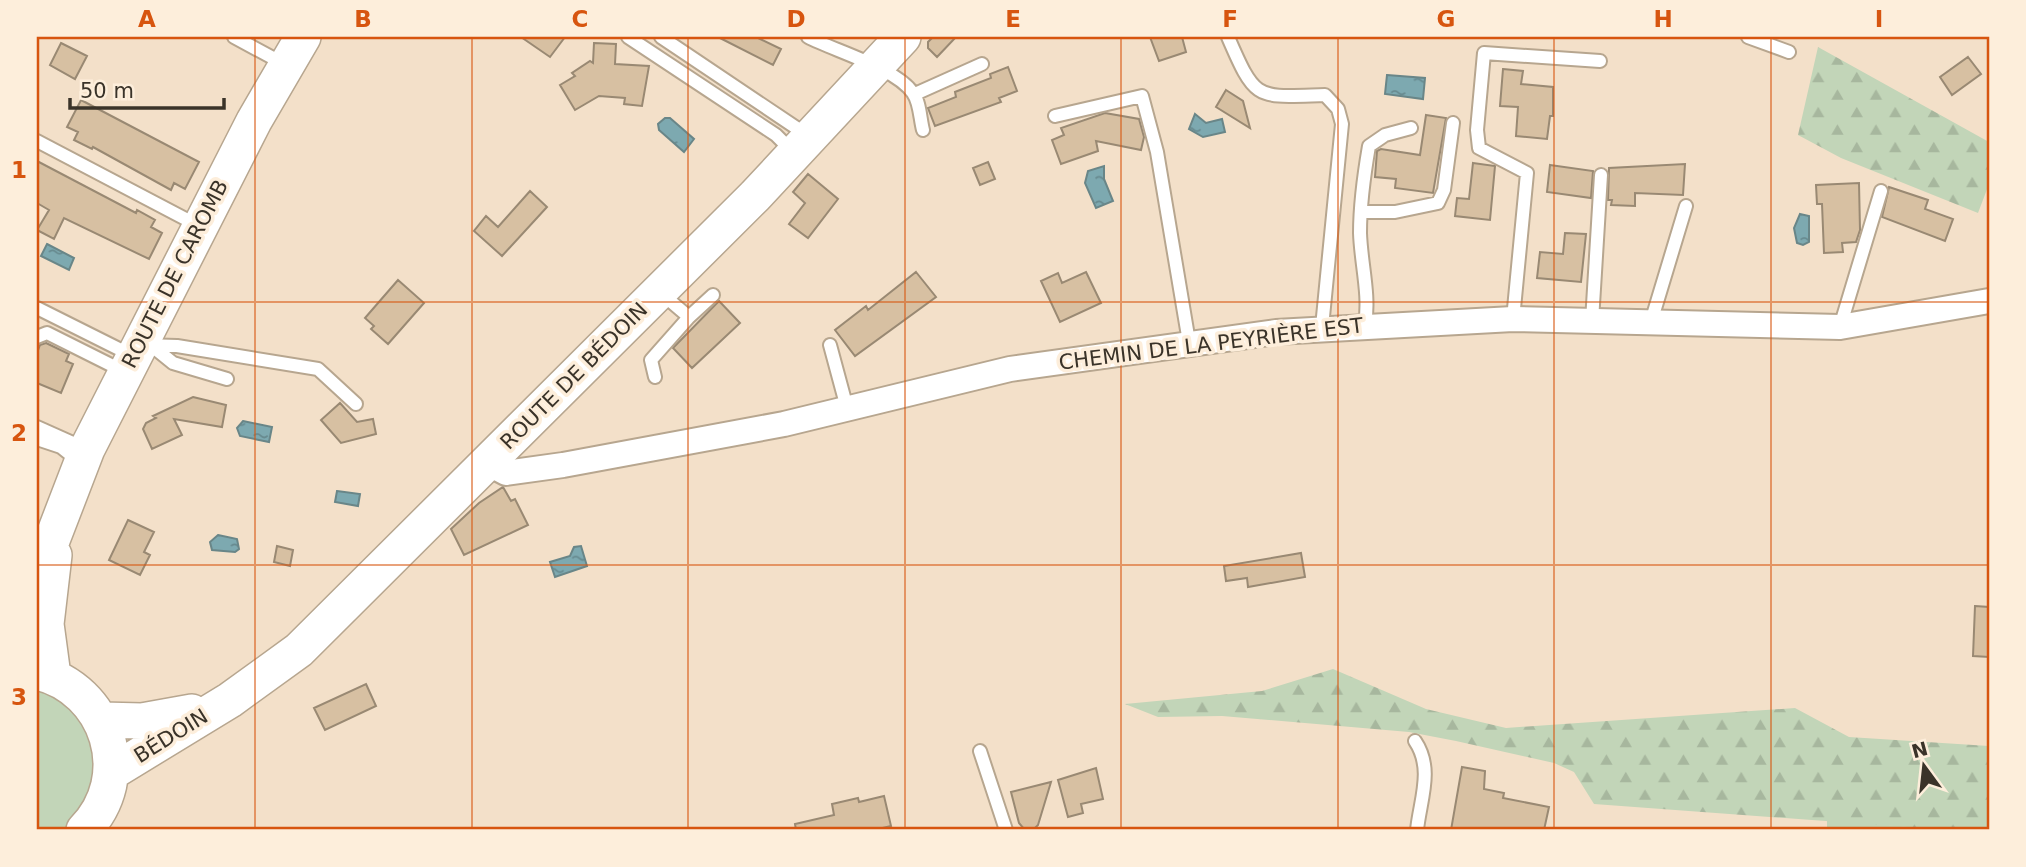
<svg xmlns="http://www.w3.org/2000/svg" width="2026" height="867" font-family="'DejaVu Sans',sans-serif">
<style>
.green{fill:#c2d5b8}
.forest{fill:url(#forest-firs)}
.water{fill:url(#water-ripples);stroke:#698688;stroke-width:2}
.building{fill:#d7c0a2;stroke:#998973;stroke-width:2}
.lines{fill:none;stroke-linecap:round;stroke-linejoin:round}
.service-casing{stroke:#b7a68f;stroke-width:16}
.minor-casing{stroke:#b7a68f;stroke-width:28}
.secondary-casing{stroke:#b7a68f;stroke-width:38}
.service{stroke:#fff;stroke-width:12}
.minor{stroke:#fff;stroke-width:24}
.secondary{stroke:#fff;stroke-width:35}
.grid{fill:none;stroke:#d7550f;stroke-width:2;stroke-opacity:0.55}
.labels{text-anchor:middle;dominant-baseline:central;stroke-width:7;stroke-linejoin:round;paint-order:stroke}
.street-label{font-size:21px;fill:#3a3329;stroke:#fdeedb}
.neatline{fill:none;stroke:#d7550f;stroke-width:2.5}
.grid-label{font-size:23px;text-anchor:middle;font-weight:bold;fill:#d7550f}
</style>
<defs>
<pattern id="forest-firs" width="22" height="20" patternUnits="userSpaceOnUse" patternTransform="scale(1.75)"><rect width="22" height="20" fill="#c2d5b8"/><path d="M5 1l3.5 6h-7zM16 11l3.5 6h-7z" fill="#a7b79e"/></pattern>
<pattern id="water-ripples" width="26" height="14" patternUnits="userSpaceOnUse" patternTransform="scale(1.75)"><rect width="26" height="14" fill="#7da9b0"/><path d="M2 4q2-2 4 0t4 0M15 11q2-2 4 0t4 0" fill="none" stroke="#678a8f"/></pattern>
</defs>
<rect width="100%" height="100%" fill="#f3e0c9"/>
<!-- green -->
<path class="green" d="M 37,688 C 56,696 73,703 85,722 C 103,751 98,821 59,830 C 52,832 43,830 37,830 Z
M 1827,820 L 1948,830 L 1827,830 Z"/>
<!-- forest -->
<path class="forest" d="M 1818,47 L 1989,142 L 1989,184 L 1978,213 L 1841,158 L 1798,135 Z
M 1333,669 L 1426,709 L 1506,728 L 1795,708 L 1849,737 L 1989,746 L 1989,830 L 1948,830 L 1594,804 L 1574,772 L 1554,763 L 1456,741 L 1409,732 L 1222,716 L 1158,717 L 1125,704 L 1262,691 Z"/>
<!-- water -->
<path class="water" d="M 1387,75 L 1425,78 L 1423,99 L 1385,94 Z
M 1195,114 L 1206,123 L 1222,119 L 1225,132 L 1203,137 L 1189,129 Z
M 665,118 L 670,118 L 694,139 L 684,152 L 659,130 L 658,124 Z
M 1104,166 L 1104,179 L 1113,201 L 1096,208 L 1085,183 L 1088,171 Z
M 1800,214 L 1809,216 L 1809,242 L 1803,245 L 1797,243 L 1794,228 Z
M 47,244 L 74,258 L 69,270 L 41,256 Z
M 243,421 L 272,427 L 269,442 L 240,436 L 237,428 Z
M 337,491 L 360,494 L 358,506 L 335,502 Z
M 218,535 L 237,539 L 239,549 L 235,552 L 212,550 L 210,542 Z
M 581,546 L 587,566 L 555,577 L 550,562 L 570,556 L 574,547 Z"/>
<!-- building -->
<path class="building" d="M 521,37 L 565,37 L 550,57 Z
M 718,37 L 756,37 L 781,49 L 773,65 Z
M 933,37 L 956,37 L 937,57 L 928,48 L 928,42 Z
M 1150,37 L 1182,37 L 1186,52 L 1159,61 Z
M 61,43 L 87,56 L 75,79 L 50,65 Z
M 594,43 L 616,44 L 615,64 L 649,66 L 642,106 L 624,104 L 625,98 L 599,96 L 575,110 L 560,85 L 575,76 L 572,73 L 590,61 L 593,63 Z
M 1968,57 L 1981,74 L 1952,95 L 1940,77 Z
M 1008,67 L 1017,91 L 999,98 L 1001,102 L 935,126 L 928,108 L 956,97 L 955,92 L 991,78 L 990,74 Z
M 1503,69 L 1523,71 L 1521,84 L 1553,87 L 1553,116 L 1550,116 L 1547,139 L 1516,136 L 1518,107 L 1500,106 Z
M 1226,90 L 1243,101 L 1250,128 L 1216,107 Z
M 81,100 L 199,162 L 185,189 L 174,183 L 171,190 L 93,147 L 92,149 L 74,140 L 78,132 L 67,127 Z
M 1105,113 L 1139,119 L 1144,137 L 1141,150 L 1096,141 L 1098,151 L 1061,164 L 1052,140 L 1064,135 L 1061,128 Z
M 1426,115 L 1446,118 L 1433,193 L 1395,188 L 1396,179 L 1375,177 L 1377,151 L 1381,149 L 1420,155 Z
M 37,161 L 136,213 L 137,210 L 155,220 L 151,227 L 162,233 L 149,259 L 64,218 L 54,239 L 37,230 L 49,210 L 37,203 Z
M 988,162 L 995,179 L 980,185 L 973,168 Z
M 1473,163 L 1495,166 L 1490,220 L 1455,216 L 1457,198 L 1469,199 Z
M 1685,164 L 1683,195 L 1635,193 L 1635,206 L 1611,205 L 1612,200 L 1608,200 L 1609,168 Z
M 1550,165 L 1593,171 L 1591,198 L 1547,192 Z
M 808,174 L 838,199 L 808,238 L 789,224 L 805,203 L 793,192 Z
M 1859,183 L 1860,230 L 1856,242 L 1842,243 L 1843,252 L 1824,253 L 1822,204 L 1817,204 L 1816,185 Z
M 1889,187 L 1928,200 L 1925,209 L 1953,219 L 1945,241 L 1882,217 Z
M 530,191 L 547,207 L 502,256 L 474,231 L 486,216 L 498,227 Z
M 1565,233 L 1586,234 L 1581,282 L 1537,278 L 1540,252 L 1563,254 Z
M 916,272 L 936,297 L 855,356 L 835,330 L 866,306 L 868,310 Z
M 1086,272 L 1101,303 L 1060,322 L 1041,281 L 1058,273 L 1062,283 Z
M 398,280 L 424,303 L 388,344 L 371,329 L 374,326 L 365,318 Z
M 719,301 L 740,323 L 692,368 L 673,348 Z
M 46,343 L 69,354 L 66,361 L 73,364 L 61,393 L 37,383 L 37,353 L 40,345 Z
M 193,397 L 226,405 L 222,427 L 174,419 L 182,435 L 152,449 L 143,429 L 146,423 L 156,418 L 153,416 Z
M 340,403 L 357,422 L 373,419 L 376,434 L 341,443 L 321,420 Z
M 503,487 L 511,501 L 515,499 L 528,525 L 464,555 L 451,529 L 479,503 Z
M 128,520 L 154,532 L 144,552 L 150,555 L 140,575 L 109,560 Z
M 277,546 L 293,550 L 290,566 L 274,562 Z
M 1301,553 L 1305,577 L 1248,587 L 1247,578 L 1226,581 L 1224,566 Z
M 1975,606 L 1989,607 L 1989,657 L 1973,656 Z
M 366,684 L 376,706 L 325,730 L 314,708 Z
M 1462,767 L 1485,771 L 1484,789 L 1504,793 L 1503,798 L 1549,807 L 1544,830 L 1451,830 Z
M 1096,768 L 1103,799 L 1081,804 L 1083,813 L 1068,817 L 1058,780 Z
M 1051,782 L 1038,825 L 1034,829 L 1024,829 L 1019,823 L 1011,792 Z
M 884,796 L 891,826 L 874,830 L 796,830 L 795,824 L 834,815 L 832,804 L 858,798 L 859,802 Z"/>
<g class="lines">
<defs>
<path id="service" d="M 234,37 L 286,65
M 628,37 L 776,135 L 792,151
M 661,37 L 807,135
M 808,37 C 835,51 896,68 913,93 C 920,102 920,119 923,130
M 1228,37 C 1256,102 1256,97 1325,95 L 1338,109 L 1342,124 L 1322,327
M 1748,37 L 1789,52
M 915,94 L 982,64
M 1055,116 L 1142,96 L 1157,152 L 1189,342
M 37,141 L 199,226
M 1363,212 L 1395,212 L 1438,203 L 1444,190 L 1453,123
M 37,308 L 133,356
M 689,317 L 713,295
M 1513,319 L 1527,173 L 1479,148 L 1477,130 L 1484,53 L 1600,61
M 1592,321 L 1601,175
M 1651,322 L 1686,206
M 1365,325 C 1370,294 1361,264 1360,233 C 1360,204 1364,175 1369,146 L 1385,135 L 1411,128
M 1840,327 L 1881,191
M 37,337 L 47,333 L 125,372
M 143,345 L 177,346 L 318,369 L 356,404
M 830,345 L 847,408
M 152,346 L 173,363 L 227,379
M 655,377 L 651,360 L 689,317 L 662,294
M 37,427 L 84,448
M 37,439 L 61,447 L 81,463
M 1415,741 C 1434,769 1420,800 1417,830
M 980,751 L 1006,830"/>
<path id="minor" d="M 487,463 L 506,473 L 563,465 L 784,424 L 1010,369 L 1276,332 L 1513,319 L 1840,327 L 1989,301"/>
<path id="secondary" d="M 37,579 L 87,449 L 254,121 L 303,37
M 37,672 C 109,689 136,777 84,830
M 53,676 L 46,624 L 54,555
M 102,720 L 142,721 L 192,712
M 112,772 L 230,700 L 299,650 L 755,196 L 903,37"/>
</defs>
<!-- service casing -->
<use href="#service" class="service-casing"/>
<!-- minor casing -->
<use href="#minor" class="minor-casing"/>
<!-- secondary casing -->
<use href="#secondary" class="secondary-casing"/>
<!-- service -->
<use href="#service" class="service"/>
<!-- minor -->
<use href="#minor" class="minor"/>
<!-- secondary -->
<use href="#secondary" class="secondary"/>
</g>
<!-- grid -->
<path class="grid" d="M 255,37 L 255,830M 472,37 L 472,830M 688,37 L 688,830M 905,37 L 905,830M 1121,37 L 1121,830M 1338,37 L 1338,830M 1554,37 L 1554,830M 1771,37 L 1771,830M 37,302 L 1989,302M 37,565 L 1989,565"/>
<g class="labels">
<!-- street labels -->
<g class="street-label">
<text transform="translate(175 274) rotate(-63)">ROUTE DE CAROMB</text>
<text transform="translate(1211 344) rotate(-7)">CHEMIN DE LA PEYRIÈRE EST</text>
<text transform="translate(574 376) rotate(-45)">ROUTE DE BÉDOIN</text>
<text transform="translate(171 736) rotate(-32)">BÉDOIN</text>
</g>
</g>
<!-- border -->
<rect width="2026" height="867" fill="none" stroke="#fdeedb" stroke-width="77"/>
<!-- north arrow -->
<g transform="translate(1924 766) rotate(345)" stroke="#fdeedb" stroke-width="5" paint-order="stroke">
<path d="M0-5L12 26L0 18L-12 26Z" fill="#3a3329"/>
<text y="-10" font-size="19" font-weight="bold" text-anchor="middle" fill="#3a3329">N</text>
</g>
<!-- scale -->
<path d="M70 98v10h154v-10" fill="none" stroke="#3a3329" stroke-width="3.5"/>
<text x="80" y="98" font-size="21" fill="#3a3329" stroke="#fdeedb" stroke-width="5" paint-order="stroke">50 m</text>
<rect x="38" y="38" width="1950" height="790" class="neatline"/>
<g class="grid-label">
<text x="147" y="27">A</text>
<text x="363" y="27">B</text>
<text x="580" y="27">C</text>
<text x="796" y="27">D</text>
<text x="1013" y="27">E</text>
<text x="1230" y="27">F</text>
<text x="1446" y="27">G</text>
<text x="1663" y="27">H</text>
<text x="1879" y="27">I</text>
<text x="19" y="178">1</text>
<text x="19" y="441">2</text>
<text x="19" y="705">3</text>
</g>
</svg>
